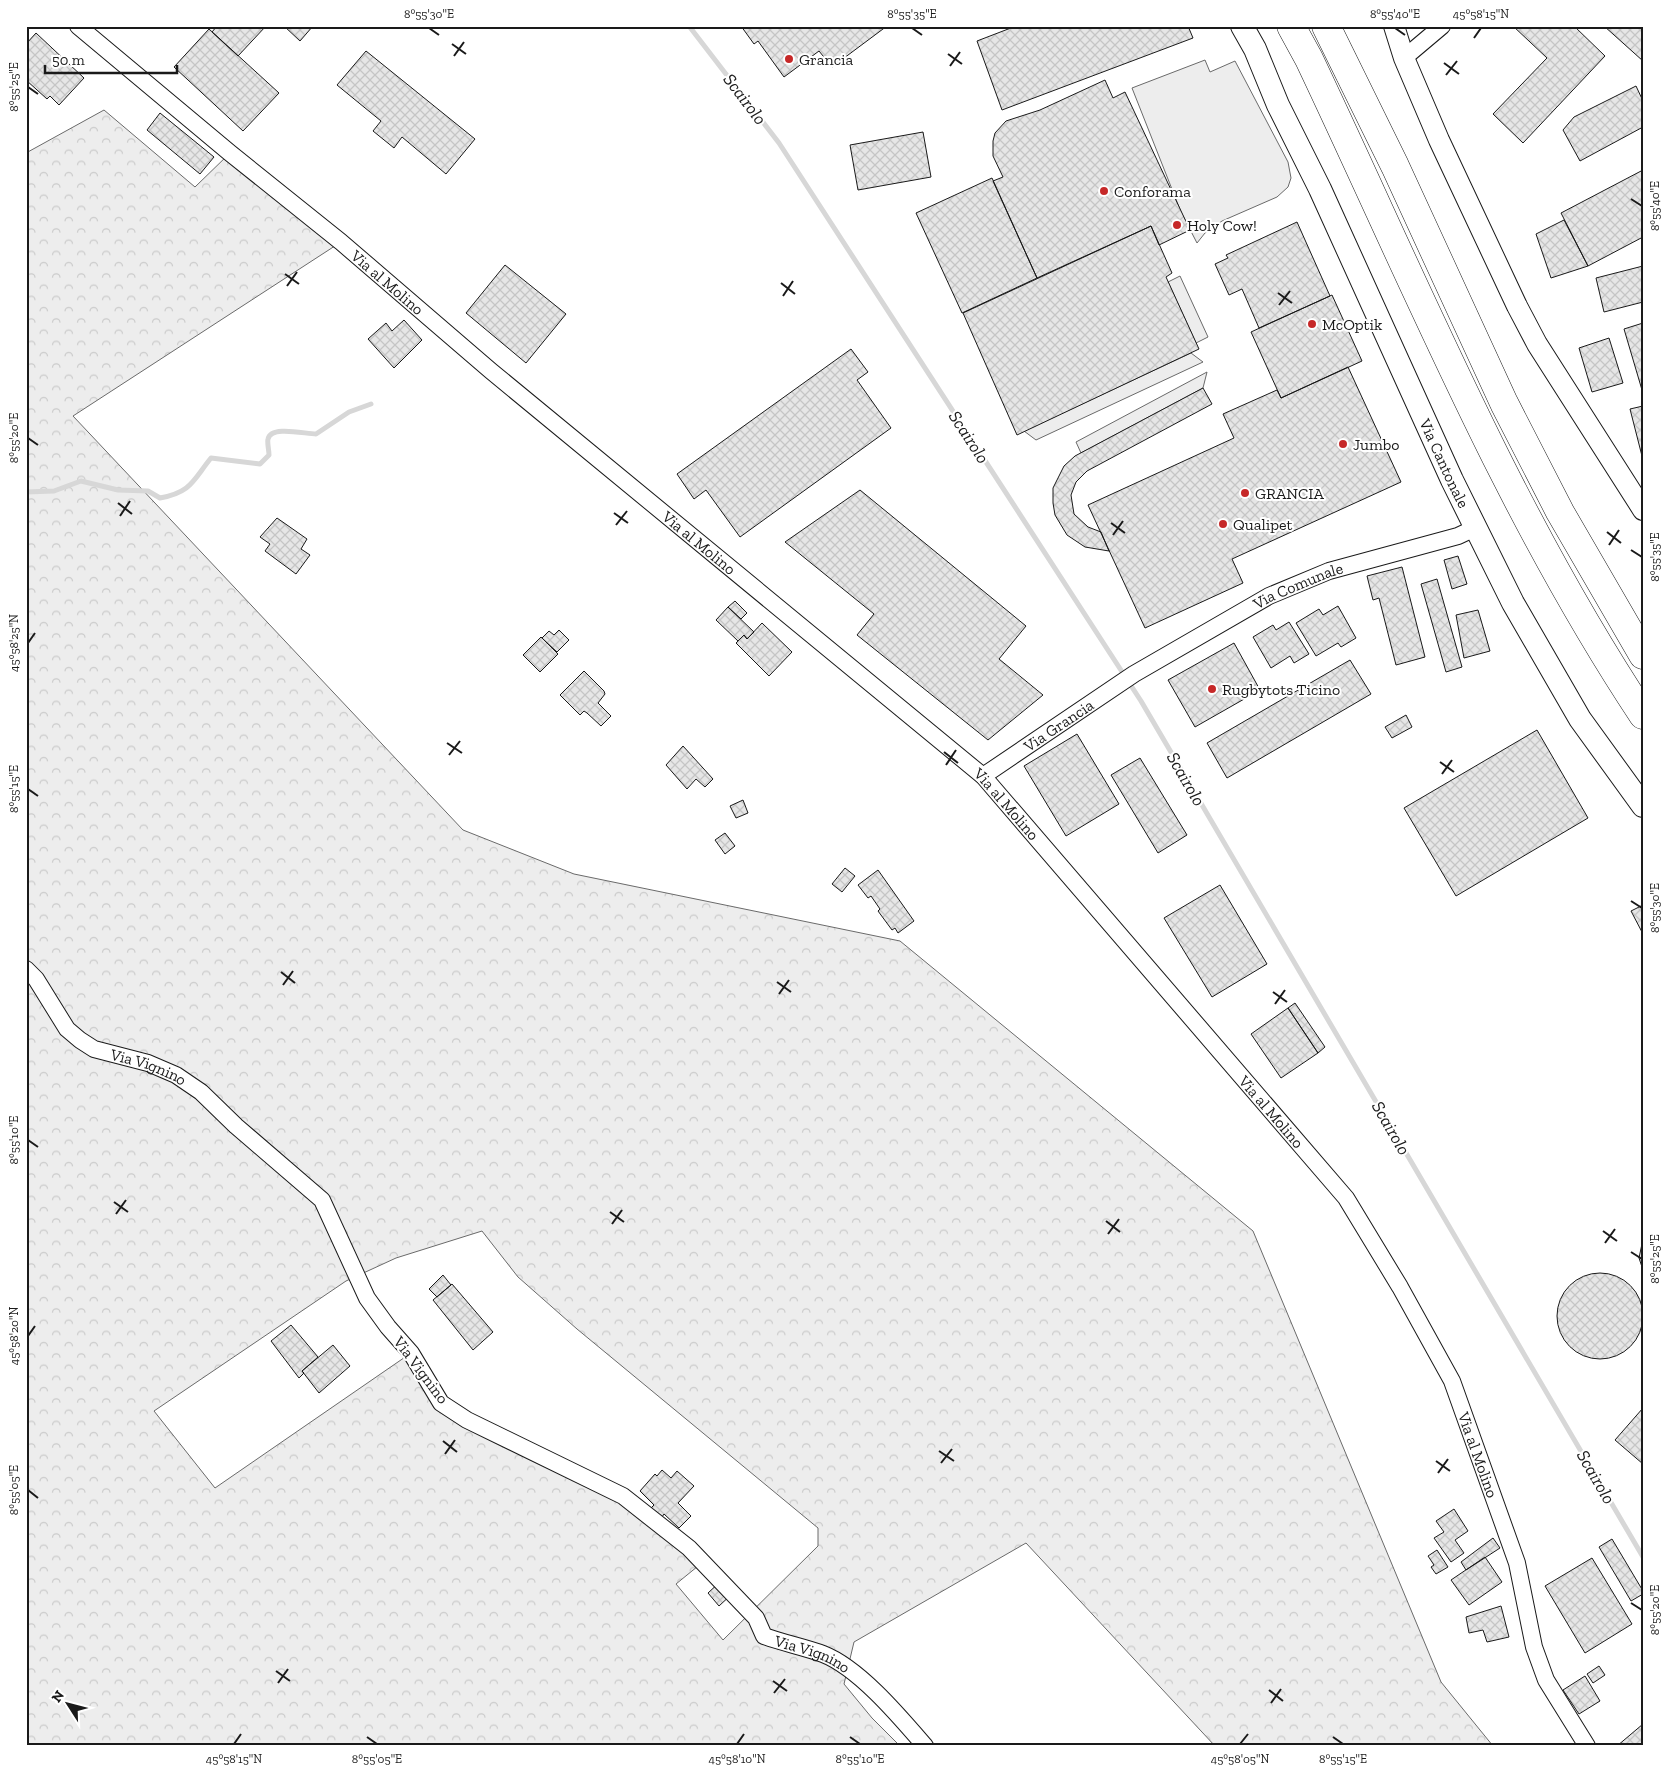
<svg xmlns="http://www.w3.org/2000/svg" width="1669" height="1772" font-family="'Zilla Slab',serif">
<style>
.forest{fill:url(#forest-crowns);stroke:#6a6a6a;fill-rule:evenodd}
.built{fill:#ededed;stroke:#6a6a6a}
.lines{fill:none;stroke-linecap:round;stroke-linejoin:round}
.stream{stroke:#d7d7d7;stroke-width:5}
.building{fill:url(#building-cross-hatch);stroke:#1a1a1a}
.minor-casing{stroke:#1a1a1a;stroke-width:18}
.tertiary-casing{stroke:#1a1a1a;stroke-width:22}
.secondary-casing{stroke:#1a1a1a;stroke-width:24}
.motorway-casing{stroke:#1a1a1a;stroke-width:29}
.minor{stroke:#fff;stroke-width:16}
.tertiary{stroke:#fff;stroke-width:20}
.secondary{stroke:#fff;stroke-width:22}
.motorway{stroke:#fff;stroke-width:28}
.ticks{fill:none;stroke:#1a1a1a;stroke-width:2}
.poi-dot{fill:#c62828;stroke:#fff;stroke-width:2}
.labels{text-anchor:middle;dominant-baseline:central;stroke-width:4;stroke-linejoin:round;paint-order:stroke}
.poi-label{font-size:16px;fill:#1a1a1a;stroke:#fff;text-anchor:start}
.street-label{font-size:16px;fill:#1a1a1a;stroke:#fff}
.water-label{font-size:18px;font-style:italic;fill:#1a1a1a;stroke:#fff}
.neatline{fill:none;stroke:#1a1a1a;stroke-width:2}
.ticks-label{font-size:12px;text-anchor:middle;fill:#1a1a1a}
</style>
<defs>
<pattern id="forest-crowns" width="20" height="18" patternUnits="userSpaceOnUse" patternTransform="scale(1.25)"><rect width="20" height="18" fill="#ededed"/><path d="M2 6a3 3 0 1 1 6 0M12 15a3 3 0 1 1 6 0" fill="none" stroke="#cbcbcb"/></pattern>
<pattern id="building-cross-hatch" width="8" height="8" patternUnits="userSpaceOnUse" patternTransform="scale(1.25)"><rect width="8" height="8" fill="#e6e6e6"/><path d="M0 0l8 8M0 8l8-8" fill="none" stroke="#c5c5c5"/></pattern>
</defs>
<rect width="100%" height="100%" fill="#fff"/>
<!-- forest -->
<path class="forest" d="M 104,110 L 195,187 L 230,153 L 341,242 L 73,416 L 463,830 L 574,874 L 900,941 L 1253,1231 L 1441,1682 L 1493,1746 L 1215,1746 L 1026,1543 L 854,1642 L 844,1684 L 872,1718 L 900,1746 L 26,1746 L 26,153 ZM 482,1231 L 518,1277 L 577,1329 L 818,1528 L 818,1546 L 723,1640 L 676,1584 L 703,1562 L 623,1496 L 441,1403 L 411,1353 L 215,1488 L 154,1411 L 346,1281 L 396,1258 Z"/>
<!-- built -->
<path class="built" d="M 1205,60 L 1210,72 L 1235,61 L 1288,162 L 1291,178 L 1288,187 L 1277,197 L 1222,221 L 1205,233 L 1197,243 L 1181,212 L 1132,88 Z
M 1180,276 L 1208,337 L 1196,343 L 1168,282 Z
M 1191,353 L 1203,362 L 1036,440 L 1024,431 Z
M 1207,372 L 1203,388 L 1081,453 L 1076,442 Z"/>
<g class="lines">
<!-- stream -->
<path class="stream" d="M 689,26 L 779,143 L 1141,701 L 1643,1557
M 26,492 L 54,491 L 81,481 L 118,490 L 148,491 L 160,498 C 192,492 193,480 211,458 L 260,464 L 269,455 C 269,450 267,443 268,439 C 271,425 305,434 316,434 L 349,412 L 371,404"/>
</g>
<!-- building -->
<path class="building" d="M 217,26 L 266,26 L 238,56 L 212,32 Z
M 284,26 L 313,26 L 300,41 Z
M 741,26 L 887,26 L 832,67 L 819,51 L 784,77 L 758,41 L 754,44 Z
M 1016,26 L 1188,26 L 1193,38 L 1002,110 L 977,41 Z
M 1513,26 L 1574,26 L 1605,56 L 1523,143 L 1493,114 L 1547,58 Z
M 1604,26 L 1643,26 L 1643,61 Z
M 209,29 L 279,93 L 243,131 L 174,67 Z
M 36,33 L 84,78 L 59,105 L 50,96 L 47,99 L 26,80 L 26,44 Z
M 366,51 L 475,139 L 446,174 L 402,137 L 394,148 L 373,131 L 381,121 L 337,85 Z
M 1105,80 L 1113,98 L 1125,92 L 1190,230 L 1159,245 L 1151,226 L 1037,278 L 993,181 L 1003,177 L 993,156 L 993,141 L 995,133 L 1006,121 L 1040,110 Z
M 1636,86 L 1643,101 L 1643,127 L 1580,161 L 1563,130 L 1574,117 Z
M 160,113 L 214,157 L 200,174 L 147,130 Z
M 923,132 L 931,177 L 858,190 L 850,145 Z
M 1643,170 L 1643,237 L 1588,266 L 1561,213 Z
M 992,178 L 1037,278 L 962,313 L 916,213 Z
M 1564,220 L 1588,266 L 1551,278 L 1536,234 Z
M 1297,222 L 1330,296 L 1259,328 L 1242,289 L 1229,295 L 1215,264 L 1228,258 L 1226,255 Z
M 1151,226 L 1172,273 L 1166,277 L 1199,349 L 1017,435 L 963,313 Z
M 505,265 L 566,314 L 526,363 L 466,313 Z
M 1643,266 L 1643,302 L 1604,312 L 1596,278 Z
M 1332,295 L 1362,361 L 1281,398 L 1251,332 Z
M 404,320 L 422,340 L 394,368 L 368,339 L 386,323 L 392,331 Z
M 1643,323 L 1643,390 L 1642,390 L 1624,329 Z
M 1609,338 L 1623,383 L 1592,392 L 1579,348 Z
M 851,349 L 868,372 L 857,380 L 891,428 L 740,537 L 706,490 L 694,499 L 677,474 Z
M 1348,367 L 1401,482 L 1232,559 L 1243,583 L 1145,628 L 1088,505 L 1234,438 L 1223,414 L 1277,390 L 1281,398 Z
M 1203,388 L 1212,404 L 1087,471 L 1076,482 L 1071,495 L 1074,514 L 1088,527 L 1101,532 L 1109,551 L 1085,547 L 1067,535 L 1055,515 L 1053,503 L 1053,488 L 1064,466 L 1075,456 Z
M 1643,406 L 1643,460 L 1630,409 Z
M 860,490 L 1026,626 L 999,659 L 1043,695 L 988,740 L 857,635 L 874,614 L 785,542 Z
M 277,518 L 307,539 L 301,549 L 310,555 L 296,574 L 265,551 L 270,544 L 260,537 Z
M 1458,556 L 1467,584 L 1452,589 L 1444,560 Z
M 1402,567 L 1425,657 L 1396,665 L 1379,598 L 1373,600 L 1367,576 Z
M 1437,579 L 1462,667 L 1446,672 L 1421,584 Z
M 735,601 L 747,613 L 741,619 L 728,607 Z
M 1338,606 L 1356,638 L 1341,647 L 1338,643 L 1316,656 L 1296,623 L 1319,609 L 1323,615 Z
M 728,607 L 754,632 L 747,639 L 744,635 L 738,641 L 716,620 Z
M 1478,610 L 1490,651 L 1464,658 L 1456,615 Z
M 1289,622 L 1309,654 L 1294,663 L 1290,656 L 1271,668 L 1253,637 L 1273,625 L 1276,630 Z
M 762,623 L 792,652 L 769,676 L 736,643 L 744,635 L 747,639 Z
M 559,630 L 569,640 L 557,652 L 542,638 L 549,631 L 554,635 Z
M 541,637 L 558,654 L 540,672 L 523,655 Z
M 1234,643 L 1260,690 L 1195,727 L 1168,680 Z
M 1350,660 L 1371,694 L 1227,778 L 1207,743 Z
M 584,671 L 604,691 L 605,694 L 598,703 L 611,716 L 601,726 L 587,713 L 584,711 L 580,715 L 560,695 Z
M 1406,715 L 1412,727 L 1392,738 L 1385,727 Z
M 1537,730 L 1588,818 L 1456,896 L 1404,808 Z
M 1077,734 L 1119,804 L 1066,836 L 1024,766 Z
M 683,746 L 713,779 L 705,787 L 696,779 L 687,789 L 666,765 Z
M 1140,758 L 1187,835 L 1158,853 L 1111,775 Z
M 743,800 L 748,813 L 736,818 L 730,806 Z
M 725,833 L 735,846 L 725,854 L 715,840 Z
M 845,868 L 855,876 L 842,892 L 832,884 Z
M 878,870 L 914,921 L 898,933 L 895,928 L 892,930 L 878,911 L 880,909 L 871,896 L 868,898 L 858,885 Z
M 1220,885 L 1267,964 L 1212,997 L 1164,918 Z
M 1643,905 L 1643,934 L 1631,911 Z
M 1295,1003 L 1325,1047 L 1318,1053 L 1288,1008 Z
M 1288,1008 L 1318,1053 L 1281,1078 L 1251,1034 Z
M 1643,1239 L 1643,1270 L 1639,1258 Z
M1557 1316a43 43 0 1 1 86 0a43 43 0 1 1-86 0Z
M 443,1275 L 451,1285 L 437,1297 L 429,1289 Z
M 452,1284 L 493,1332 L 473,1350 L 433,1300 Z
M 291,1325 L 318,1357 L 302,1371 L 304,1373 L 299,1378 L 271,1341 Z
M 333,1345 L 350,1366 L 319,1393 L 302,1371 Z
M 1643,1408 L 1643,1464 L 1615,1440 Z
M 662,1470 L 671,1478 L 677,1471 L 694,1486 L 678,1503 L 691,1516 L 679,1528 L 664,1514 L 660,1520 L 649,1510 L 654,1505 L 640,1491 L 655,1474 L 657,1476 Z
M 1454,1509 L 1468,1531 L 1455,1540 L 1464,1553 L 1451,1562 L 1434,1538 L 1444,1532 L 1436,1521 Z
M 1493,1538 L 1500,1548 L 1466,1570 L 1461,1562 Z
M 1612,1539 L 1643,1591 L 1643,1594 L 1631,1601 L 1599,1547 Z
M 1437,1550 L 1448,1567 L 1436,1574 L 1431,1567 L 1434,1565 L 1428,1556 Z
M 1485,1557 L 1502,1582 L 1469,1605 L 1451,1580 Z
M 1592,1558 L 1632,1624 L 1585,1653 L 1545,1586 Z
M 721,1581 L 733,1593 L 719,1606 L 708,1593 Z
M 1501,1606 L 1509,1637 L 1487,1642 L 1483,1630 L 1469,1633 L 1466,1617 Z
M 1599,1666 L 1605,1675 L 1593,1683 L 1587,1674 Z
M 1585,1676 L 1600,1701 L 1579,1714 L 1563,1690 Z
M 1643,1724 L 1643,1746 L 1617,1746 Z"/>
<g class="lines">
<defs>
<g id="minor">
<path id="s1" d="M 78,26 L 230,153 L 341,242 L 491,371 L 983,776 L 1346,1198 L 1400,1287 L 1452,1381 L 1517,1563 L 1534,1647 L 1546,1680 L 1587,1746"/>
<path d="M 1404,58 L 1442,26"/>
<path id="s2" d="M 983,776 L 1134,674 L 1269,596 L 1329,571 L 1458,536 L 1475,528"/>
<path id="s3" d="M 26,969 L 36,979 L 67,1029 L 80,1040 L 94,1049 L 148,1063 L 176,1075 L 201,1092 L 236,1126 L 322,1200 L 367,1298 L 388,1327 L 411,1353 L 441,1403 L 467,1420 L 623,1496 L 689,1548 L 756,1618 L 764,1636 C 783,1643 804,1647 823,1654 C 859,1668 900,1717 925,1746"/>
</g>
<path id="tertiary" d="M 1394,26 L 1404,58 L 1439,140 L 1517,306 L 1537,344 L 1643,510"/>
<g id="secondary">
<path id="s4" d="M 1242,26 L 1255,49 L 1278,105 L 1320,189 L 1452,480 L 1513,603 L 1580,719 L 1643,806"/>
</g>
<path id="motorway" d="M 1291,26 L 1309,59 C 1414,280 1507,510 1643,715
M 1326,26 L 1395,166 L 1504,403 L 1560,512 L 1643,655"/>
</defs>
<!-- minor casing -->
<use href="#minor" class="minor-casing"/>
<!-- tertiary casing -->
<use href="#tertiary" class="tertiary-casing"/>
<!-- secondary casing -->
<use href="#secondary" class="secondary-casing"/>
<!-- motorway casing -->
<use href="#motorway" class="motorway-casing"/>
<!-- minor -->
<use href="#minor" class="minor"/>
<!-- tertiary -->
<use href="#tertiary" class="tertiary"/>
<!-- secondary -->
<use href="#secondary" class="secondary"/>
<!-- motorway -->
<use href="#motorway" class="motorway"/>
</g>
<!-- ticks -->
<path class="ticks" d="M 429,28 L 439,35M 912,28 L 922,35M 1395,28 L 1405,35M 1474,38 L 1481,28M 452,44 L 466,54M 948,54 L 962,64M 454,56 L 464,42M 1444,63 L 1459,74M 950,66 L 960,52M 1446,75 L 1457,61M 28,87 L 38,94M 1631,199 L 1642,206M 285,274 L 299,284M 781,283 L 795,294M 287,286 L 297,272M 1278,293 L 1292,303M 783,296 L 793,281M 1279,305 L 1290,291M 28,438 L 38,445M 118,503 L 132,514M 614,513 L 628,523M 120,516 L 130,501M 1111,523 L 1125,533M 616,525 L 627,511M 1607,532 L 1621,543M 1113,535 L 1123,521M 1609,545 L 1619,530M 1631,550 L 1642,557M 28,643 L 35,633M 447,743 L 462,753M 944,752 L 958,763M 449,755 L 460,741M 1440,762 L 1454,772M 946,765 L 956,750M 1442,774 L 1452,760M 28,789 L 38,796M 1631,901 L 1642,908M 281,972 L 295,983M 777,982 L 791,992M 283,985 L 293,971M 1273,992 L 1287,1002M 779,994 L 789,980M 1275,1004 L 1285,990M 28,1140 L 38,1147M 114,1202 L 128,1212M 610,1212 L 624,1222M 116,1214 L 126,1200M 1106,1221 L 1120,1232M 612,1224 L 622,1210M 1603,1231 L 1617,1241M 1108,1234 L 1119,1219M 1605,1243 L 1615,1229M 1631,1252 L 1642,1259M 28,1336 L 35,1326M 443,1441 L 457,1452M 939,1451 L 954,1461M 445,1454 L 455,1440M 1436,1461 L 1450,1471M 941,1463 L 952,1449M 1438,1473 L 1448,1459M 28,1490 L 38,1498M 1631,1603 L 1642,1610M 276,1671 L 290,1681M 773,1681 L 787,1691M 278,1683 L 288,1669M 1269,1690 L 1283,1701M 774,1693 L 785,1679M 1271,1703 L 1281,1689M 367,1737 L 377,1744M 850,1737 L 860,1744M 1333,1737 L 1343,1744M 234,1744 L 241,1734M 737,1744 L 744,1734M 1240,1744 L 1248,1734"/>
<!-- markers -->
<g class="poi-dot">
<circle cx="789" cy="59" r="5"/>
<circle cx="1104" cy="191" r="5"/>
<circle cx="1177" cy="225" r="5"/>
<circle cx="1312" cy="324" r="5"/>
<circle cx="1343" cy="444" r="5"/>
<circle cx="1245" cy="493" r="5"/>
<circle cx="1223" cy="524" r="5"/>
<circle cx="1212" cy="689" r="5"/>
</g>
<g class="labels">
<!-- poi labels -->
<g class="poi-label">
<text x="799" y="59">Grancia</text>
<text x="1114" y="191">Conforama</text>
<text x="1187" y="225">Holy Cow!</text>
<text x="1322" y="324">McOptik</text>
<text x="1353" y="444">Jumbo</text>
<text x="1255" y="493">GRANCIA</text>
<text x="1233" y="524">Qualipet</text>
<text x="1222" y="689">Rugbytots Ticino</text>
</g>
<!-- street labels -->
<g class="street-label">
<text stroke="none"><textPath href="#s1" startOffset="402">Via al Molino</textPath></text>
<text stroke="none"><textPath href="#s4" startOffset="482">Via Cantonale</textPath></text>
<text stroke="none"><textPath href="#s1" startOffset="808">Via al Molino</textPath></text>
<text stroke="none"><textPath href="#s2" startOffset="369">Via Comunale</textPath></text>
<text stroke="none"><textPath href="#s2" startOffset="91">Via Grancia</textPath></text>
<text stroke="none"><textPath href="#s1" startOffset="1212">Via al Molino</textPath></text>
<text stroke="none"><textPath href="#s3" startOffset="164">Via Vignino</textPath></text>
<text stroke="none"><textPath href="#s1" startOffset="1618">Via al Molino</textPath></text>
<text transform="translate(421 1370) rotate(53)">Via Vignino</text>
<text stroke="none"><textPath href="#s1" startOffset="2022">Via al Molino</textPath></text>
<text stroke="none"><textPath href="#s3" startOffset="1079">Via Vignino</textPath></text>
</g>
<!-- water labels -->
<g class="water-label">
<text transform="translate(745 99) rotate(53)">Scairolo</text>
<text transform="translate(969 437) rotate(57)">Scairolo</text>
<text transform="translate(1186 779) rotate(60)">Scairolo</text>
<text transform="translate(1391 1128) rotate(60)">Scairolo</text>
<text transform="translate(1596 1477) rotate(60)">Scairolo</text>
</g>
</g>
<!-- border -->
<rect width="1669" height="1772" fill="none" stroke="#ffffff" stroke-width="55"/>
<!-- north arrow -->
<g transform="translate(68 1704) rotate(306)" stroke="#ffffff" stroke-width="4" paint-order="stroke">
<path d="M0-4L9 19L0 12L-9 19Z" fill="#1a1a1a"/>
<text y="-8" font-size="14" font-weight="bold" text-anchor="middle" fill="#1a1a1a">N</text>
</g>
<!-- scale -->
<path d="M45 65v8h132v-8" fill="none" stroke="#1a1a1a" stroke-width="2.5"/>
<text x="52" y="65" font-size="15" fill="#1a1a1a" stroke="#ffffff" stroke-width="4" paint-order="stroke">50 m</text>
<rect x="28" y="28" width="1614" height="1716" class="neatline"/>
<g class="ticks-label">
<text x="429" y="18">8°55'30"E</text>
<text x="912" y="18">8°55'35"E</text>
<text x="1395" y="18">8°55'40"E</text>
<text x="1481" y="18">45°58'15"N</text>
<text transform="translate(14 87) rotate(-90)" y="4">8°55'25"E</text>
<text transform="translate(1655 206) rotate(-90)" y="4">8°55'40"E</text>
<text transform="translate(14 438) rotate(-90)" y="4">8°55'20"E</text>
<text transform="translate(1655 557) rotate(-90)" y="4">8°55'35"E</text>
<text transform="translate(14 643) rotate(-90)" y="4">45°58'25"N</text>
<text transform="translate(14 789) rotate(-90)" y="4">8°55'15"E</text>
<text transform="translate(1655 908) rotate(-90)" y="4">8°55'30"E</text>
<text transform="translate(14 1140) rotate(-90)" y="4">8°55'10"E</text>
<text transform="translate(1655 1259) rotate(-90)" y="4">8°55'25"E</text>
<text transform="translate(14 1336) rotate(-90)" y="4">45°58'20"N</text>
<text transform="translate(14 1490) rotate(-90)" y="4">8°55'05"E</text>
<text transform="translate(1655 1610) rotate(-90)" y="4">8°55'20"E</text>
<text x="234" y="1763">45°58'15"N</text>
<text x="377" y="1763">8°55'05"E</text>
<text x="737" y="1763">45°58'10"N</text>
<text x="860" y="1763">8°55'10"E</text>
<text x="1240" y="1763">45°58'05"N</text>
<text x="1343" y="1763">8°55'15"E</text>
</g>
</svg>
